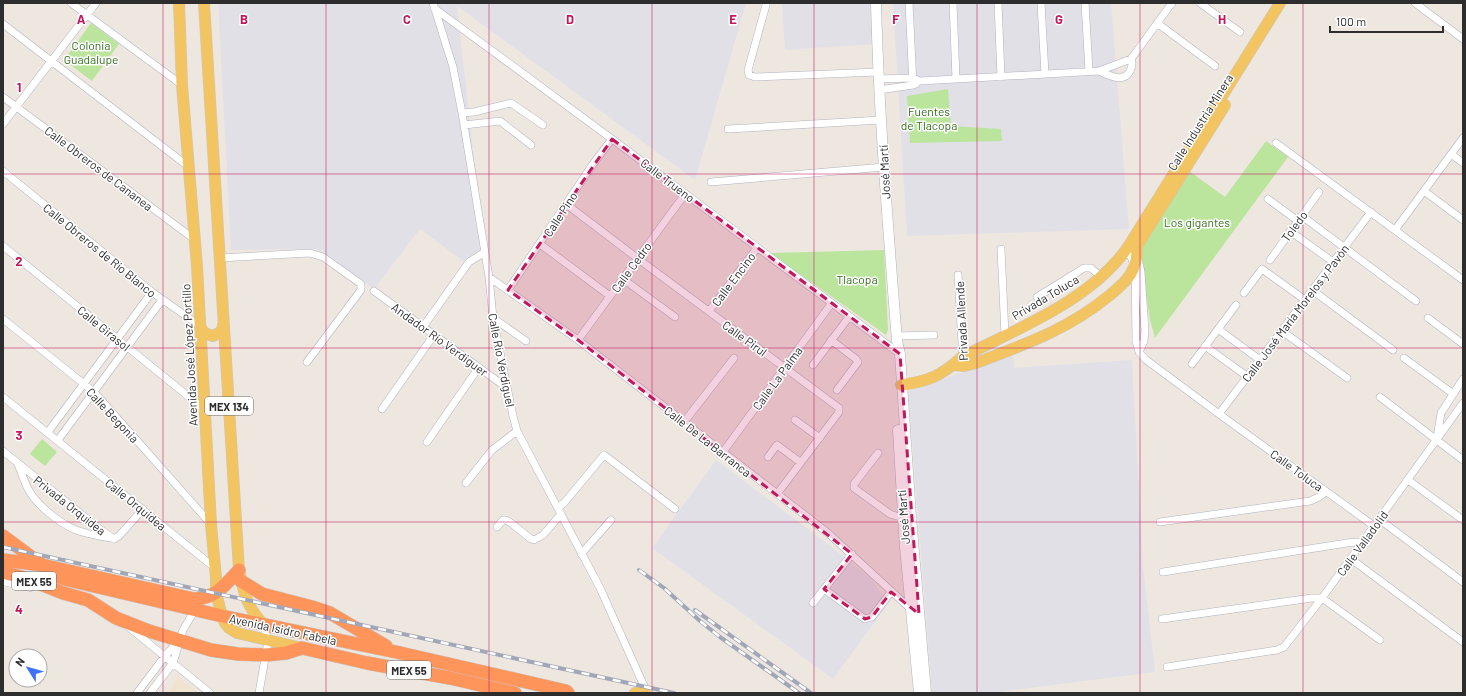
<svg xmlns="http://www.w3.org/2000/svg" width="1466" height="696" font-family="Barlow,sans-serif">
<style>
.industrial{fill:#e2e0e7}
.education{fill:#f0e3d0}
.green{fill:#bbe59d}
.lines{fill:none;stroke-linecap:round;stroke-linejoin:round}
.street-casing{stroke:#b0b3bd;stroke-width:8}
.secondary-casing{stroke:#b0b3bd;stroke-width:11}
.primary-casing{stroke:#c8c8c8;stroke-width:12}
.highway-casing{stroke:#c8c8c8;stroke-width:14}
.street{stroke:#fff;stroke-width:7}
.secondary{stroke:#fff;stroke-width:10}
.primary{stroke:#f2c562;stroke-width:11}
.highway{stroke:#ff955b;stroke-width:13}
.rail-casing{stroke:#a2a7b7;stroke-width:4}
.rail{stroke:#fff;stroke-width:2.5;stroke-dasharray:8;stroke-linecap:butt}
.marked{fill:#c2185b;fill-opacity:0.2;stroke:#c2185b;stroke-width:3;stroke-dasharray:8 5;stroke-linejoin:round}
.grid{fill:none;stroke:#c2185b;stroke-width:1;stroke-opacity:0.55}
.labels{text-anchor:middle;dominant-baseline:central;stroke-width:3;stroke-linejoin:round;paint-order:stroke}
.shield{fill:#fff;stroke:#6c6c6c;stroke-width:1}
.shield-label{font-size:11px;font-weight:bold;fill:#2d2d2d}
.park-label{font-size:12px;fill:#326d1b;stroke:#fff}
.street-label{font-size:12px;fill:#2d2d2d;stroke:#fff}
.grid-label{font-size:13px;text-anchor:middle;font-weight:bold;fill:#c2185b;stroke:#fff;stroke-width:3;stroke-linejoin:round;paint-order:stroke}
</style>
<rect width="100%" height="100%" fill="#eee7e0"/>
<!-- industrial -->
<path class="industrial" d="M 218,3 L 746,3 L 695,180 L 457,6 L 485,261 L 472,255 L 463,261 L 420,229 L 374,289 L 317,249 L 231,250 Z
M 782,3 L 875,3 L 876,44 L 785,50 Z
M 893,3 L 1111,3 L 1129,229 L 907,236 Z
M 1013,355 L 1014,368 L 1132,360 L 1143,566 L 1155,672 L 991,693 L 932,693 L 908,391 Z
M 716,460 L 832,547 L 872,580 L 888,604 L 833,679 L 652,548 Z"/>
<!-- education -->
<path class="education" d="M 178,677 L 198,693 L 167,693 Z"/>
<!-- green -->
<path class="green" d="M 91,23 L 119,44 L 92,81 L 64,60 Z
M 948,89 L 951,126 L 1001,129 L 1002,141 L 910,143 L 907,96 Z
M 1266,141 L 1288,157 L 1155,338 L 1150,320 L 1139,247 L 1189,171 L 1225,197 Z
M 884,250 L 888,330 L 886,335 L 770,253 Z
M 42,439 L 57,452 L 45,466 L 30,454 Z"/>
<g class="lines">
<defs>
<path id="street" d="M 71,3 L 182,85
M 433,3 L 453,67 L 462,113 L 489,277 L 493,318 L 513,416 L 517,431 L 600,588 L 644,686 L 645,693
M 909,3 L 913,85
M 953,3 L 956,79
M 998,3 L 1001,77
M 1041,3 L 1045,74
M 1085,3 L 1089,71
M 1200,3 L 1240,32
M 1415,3 L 1463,39
M 766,5 L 748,70 L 749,75 L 755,77 L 878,72
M 434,8 L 612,139 L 900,354
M 1157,23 L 1215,66
M 3,24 L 189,167
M 1131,59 L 1172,3
M 878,79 L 912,78 L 920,81 L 1099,71 L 1131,59 C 1133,63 1132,67 1130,71 C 1123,84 1109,75 1099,71
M 879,90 L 913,85 L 916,84
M 3,97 L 194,239
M 462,113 L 474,112 L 511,103 L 543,125
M 3,124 L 96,3
M 464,125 L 500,121 L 531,145
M 728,129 L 881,120
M 1276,143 L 1463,280
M 1451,154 L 1463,163
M 3,171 L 152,292 L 200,326
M 711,182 L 884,167
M 1424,191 L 1463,220
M 1268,199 L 1298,221
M 566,204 L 637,258 L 839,408 L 839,412 L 777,494
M 1302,216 L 1416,301
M 1395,230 L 1463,138
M 1290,231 L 1333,262
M 540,244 L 610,296
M 3,246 L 205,410
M 1001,249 L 1005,335
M 1126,251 L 1131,257 L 1135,267 L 1136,341 L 1139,352 L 1145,359 L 1219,414 L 1374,526
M 220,258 L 310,253 L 323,257 L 361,284 L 361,290 L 307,362
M 1138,259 L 1141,272 L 1145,331 L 1144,341 L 1139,352
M 1270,260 L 1319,192
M 958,275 L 963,360
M 489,277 L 578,340 L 828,533 L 913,611
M 623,279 L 675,317
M 508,290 L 593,164 L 612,139
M 1312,290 L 1393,350
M 374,291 L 507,388
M 1244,293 L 1262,269 L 1305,300
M 1037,297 L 1084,268 L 1091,268 L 1101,277
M 709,311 L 757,248
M 493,318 L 526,341
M 1428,318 L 1463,344
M 3,319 L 94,392 L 210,523
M 423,327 L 469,262 L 485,252
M 1218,329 L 1260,360
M 1282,331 L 1347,378
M 897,336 L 934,335
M 578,340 L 685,194
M 831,340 L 856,359 L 858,362 L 837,390
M 1205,346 L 1248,377
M 1404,358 L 1452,393
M 1192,364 L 1236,305
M 813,365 L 849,317
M 3,397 L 215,568
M 1380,397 L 1463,460
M 382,409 L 434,335
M 1219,414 L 1371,212
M 795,420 L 820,438
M 684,422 L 734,358
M 48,432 L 152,292
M 1437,438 L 1441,413 L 1463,379
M 58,440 L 162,300
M 427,442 L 479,367
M 3,451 L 101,530 L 114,539
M 723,452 L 831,304
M 878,453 L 854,484 L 854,488 L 890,514 L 896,516 L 907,517
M 768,457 L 777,445 L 800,462
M 18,464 C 21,472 24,480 27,487 C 35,504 59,523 76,530 C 87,534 99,536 110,538
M 1408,480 L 1463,520
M 466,483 L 492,450 L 517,431
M 558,508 L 564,503 L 604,455 L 675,509
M 1379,519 L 1463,582
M 1160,522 L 1310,501 L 1319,497 L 1326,492
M 497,527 L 503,520 L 506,520 L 511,523 L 531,539 L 534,540 L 543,535 L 561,514
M 114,539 L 119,536 L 143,509
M 581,554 L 611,520
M 1351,559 L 1463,642
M 1163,572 L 1347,543 L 1356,542 L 1362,543
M 824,589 L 865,619 L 872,617 L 891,592
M 813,603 L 852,554
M 1162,619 L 1312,598 L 1322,598 L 1380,640
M 126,625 L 210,693
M 1167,667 L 1277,650 L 1284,647 L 1322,598 L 1463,403
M 137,693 L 165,656 L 178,642
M 150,693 L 173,663 L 183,630 L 196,608
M 259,693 L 268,641 L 263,624"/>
<path id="secondary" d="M 876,3 C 879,116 888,228 897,341 L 900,354 L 911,517 L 926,693
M 898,430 L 905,548 L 919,693
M 3,580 L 30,586"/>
<path id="primary" d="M 179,3 L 182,85 L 197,266 L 211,524 L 216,578 L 216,593 L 222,616 L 225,623 L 229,628 L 237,633 L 302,648
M 204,3 L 239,570 C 244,594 246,605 263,624
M 200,326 L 204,333 L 213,336 L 222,331 L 223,325
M 955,365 L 964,366 L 976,363 C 1026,344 1069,329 1110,295 C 1119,287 1130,279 1134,267 C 1137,261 1137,253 1137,246 L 1225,105
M 901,385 C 929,381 941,376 962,357 C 1019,328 1094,299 1130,244 L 1280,3
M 635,693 L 645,692"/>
<path id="highway" d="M 3,536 L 57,576 L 64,579 L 222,616 L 396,652 L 566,691 L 568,693
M 3,560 L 42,565 L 194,599 C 216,598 225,585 239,570
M 3,572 L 28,579 L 63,593 L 88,600 L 116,618 L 149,631 L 211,650 L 238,654 L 266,655 L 286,653 L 302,648 L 367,663 L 450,678 L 515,693
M 241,581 L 262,594 L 312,607 L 330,613 L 386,646"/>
</defs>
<!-- street casing -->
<use href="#street" class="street-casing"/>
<!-- secondary casing -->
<use href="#secondary" class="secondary-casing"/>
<!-- primary casing -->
<use href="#primary" class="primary-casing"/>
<!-- highway casing -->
<use href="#highway" class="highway-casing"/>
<!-- street -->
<use href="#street" class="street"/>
<!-- secondary -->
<use href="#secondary" class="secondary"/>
<!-- primary -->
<use href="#primary" class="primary"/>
<!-- highway -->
<use href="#highway" class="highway"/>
<defs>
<path id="rail" d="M 3,547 L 674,693
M 639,570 L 664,588 L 700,621 L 720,637 L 799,693
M 695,610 L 811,693"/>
</defs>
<!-- rail casing -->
<use href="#rail" class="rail-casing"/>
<!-- rail -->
<use href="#rail" class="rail"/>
</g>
<!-- marked area -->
<path class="marked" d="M 612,139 L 900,354 L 919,614 L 891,592 L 872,617 L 865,619 L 824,589 L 852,554 L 578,340 L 508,290 Z"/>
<!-- grid -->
<path class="grid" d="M 163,3 L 163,693M 326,3 L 326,693M 489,3 L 489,693M 652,3 L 652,693M 814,3 L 814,693M 977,3 L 977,693M 1140,3 L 1140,693M 1303,3 L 1303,693M 3,174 L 1463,174M 3,348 L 1463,348M 3,522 L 1463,522"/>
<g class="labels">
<!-- shield labels -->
<g class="shield">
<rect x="205" y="397" width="48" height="18" rx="3"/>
<rect x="12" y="572" width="44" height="18" rx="3"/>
<rect x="387" y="661" width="44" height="18" rx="3"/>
</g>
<g class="shield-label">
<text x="229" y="406">MEX 134</text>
<text x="34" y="581">MEX 55</text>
<text x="409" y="670">MEX 55</text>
</g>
<!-- park labels -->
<g class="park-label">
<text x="91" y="45">Colonia<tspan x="91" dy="14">Guadalupe</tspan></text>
<text x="929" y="111">Fuentes<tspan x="929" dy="14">de Tlacopa</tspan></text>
<text x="1197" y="222">Los gigantes</text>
<text x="857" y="279">Tlacopa</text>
</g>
<!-- street labels -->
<g class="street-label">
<text transform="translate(1200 122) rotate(-58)">Calle Industria Minera</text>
<text transform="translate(99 168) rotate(37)">Calle Obreros de Cananea</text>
<text transform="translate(884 172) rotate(-93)">José Martí</text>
<text transform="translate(668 180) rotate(37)">Calle Trueno</text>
<text transform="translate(560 214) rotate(-57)">Calle Pino</text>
<text transform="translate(1294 226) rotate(-54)">Toledo</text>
<text transform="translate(100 250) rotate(39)">Calle Obreros de Río Blanco</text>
<text transform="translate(631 267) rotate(-54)">Calle Cedro</text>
<text transform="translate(733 279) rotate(-53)">Calle Encino</text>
<text transform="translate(1045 297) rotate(-31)">Privada Toluca</text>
<text transform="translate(1295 313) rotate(-53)">Calle José María Morelos y Pavón</text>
<text transform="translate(961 321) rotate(-93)">Privada Allende</text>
<text transform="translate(104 328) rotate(39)">Calle Girasol</text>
<text transform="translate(745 338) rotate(36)">Calle Pirul</text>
<text transform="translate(440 339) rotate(36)">Andador Río Verdiguer</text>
<text transform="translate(189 355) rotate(-93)">Avenida José López Portillo</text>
<text transform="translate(502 360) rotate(79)">Calle Río Verdiguel</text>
<text transform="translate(777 378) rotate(-54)">Calle La Palma</text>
<text transform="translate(113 415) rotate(47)">Calle Begonia</text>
<text transform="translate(708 441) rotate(38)">Calle De La Barranca</text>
<text transform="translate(1297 470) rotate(36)">Calle Toluca</text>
<text transform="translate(136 504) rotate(39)">Calle Orquidea</text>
<text transform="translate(70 505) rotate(38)">Privada Orquídea</text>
<text transform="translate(903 517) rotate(-94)">José Martí</text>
<text transform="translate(1362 543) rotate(-54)">Calle Valladolid</text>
<text transform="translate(283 629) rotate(12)">Avenida Isidro Fabela</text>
</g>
</g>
<g class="grid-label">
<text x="81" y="24">A</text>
<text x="244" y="24">B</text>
<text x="407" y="24">C</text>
<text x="570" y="24">D</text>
<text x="733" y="24">E</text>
<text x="896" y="24">F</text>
<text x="1059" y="24">G</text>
<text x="1222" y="24">H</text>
<text x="19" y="92">1</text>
<text x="19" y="266">2</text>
<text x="19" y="440">3</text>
<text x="19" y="614">4</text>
</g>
<!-- border -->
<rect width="1466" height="696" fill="none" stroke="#2d2d2d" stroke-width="8"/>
<!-- north arrow -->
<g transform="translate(28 668) rotate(307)"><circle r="19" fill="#ffffff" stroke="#ababab"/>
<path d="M0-3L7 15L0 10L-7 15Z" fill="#4172fb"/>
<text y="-6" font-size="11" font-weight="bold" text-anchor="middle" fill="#2d2d2d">N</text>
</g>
<!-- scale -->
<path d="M1330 26v6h113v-6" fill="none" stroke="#2d2d2d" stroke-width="2"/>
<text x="1336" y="26" font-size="12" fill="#2d2d2d" stroke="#ffffff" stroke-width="3" paint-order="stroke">100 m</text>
</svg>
